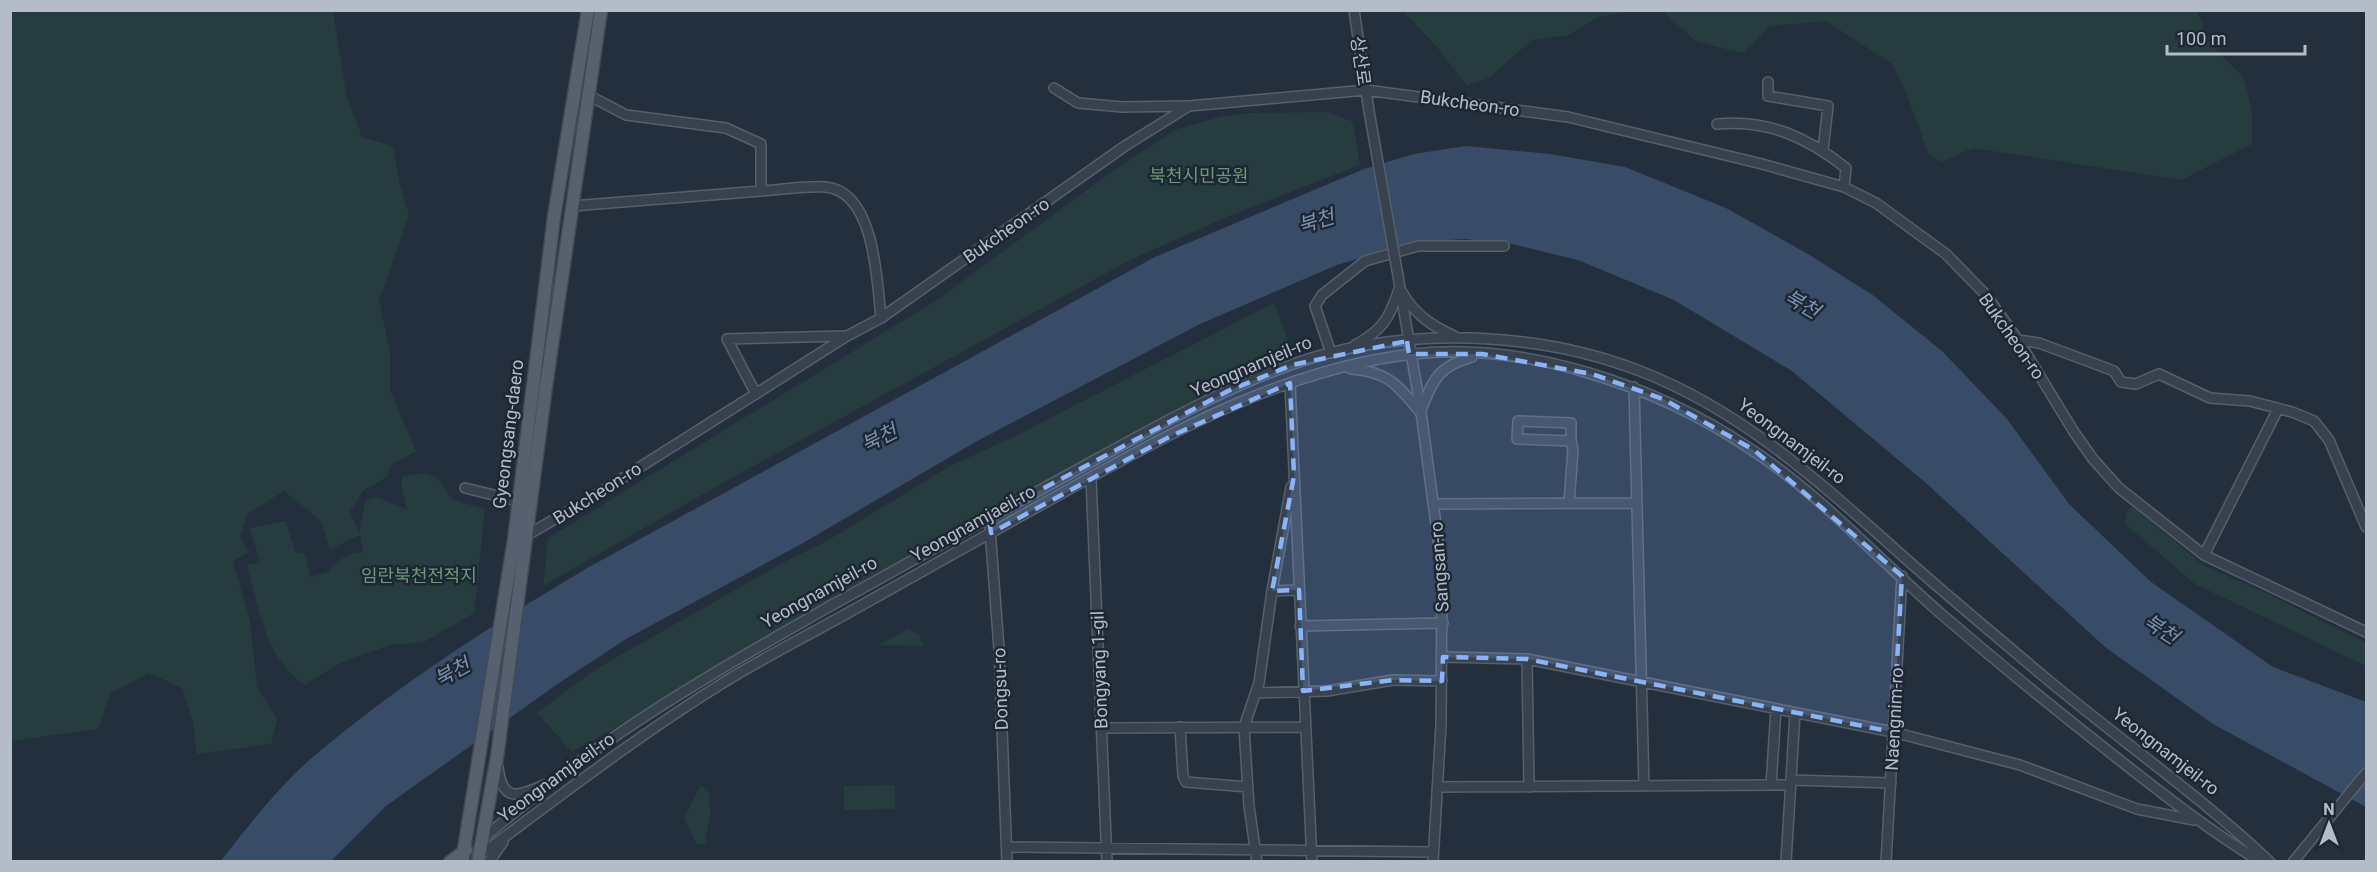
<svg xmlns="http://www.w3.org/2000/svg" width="2377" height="872" font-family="Roboto,'Noto Sans KR',sans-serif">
  <rect width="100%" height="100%" fill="#242f3e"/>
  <!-- green -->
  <path fill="#263c3f" d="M 11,10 L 333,11 L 346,93 L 362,137 L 393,146 L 400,185 L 409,215 L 379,301 L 390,351 L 390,390 L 416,451 L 391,465 L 387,477 L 364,490 L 350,511 L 359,533 L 365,503 L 371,498 L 379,498 L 407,510 L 401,485 L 402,477 C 434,468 437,476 453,500 L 485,509 L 474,613 L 424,642 L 391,645 L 364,654 L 336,665 L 305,685 C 264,657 260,611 247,565 L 260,562 L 250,528 L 286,521 L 295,552 L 305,554 L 310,577 L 328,572 C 335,561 350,553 363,552 L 360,535 L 330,549 L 321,521 L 284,491 L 247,514 L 240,538 L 249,552 L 233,561 L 250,621 L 257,686 L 277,719 L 271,744 L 197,754 L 193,722 L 182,688 L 149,673 L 110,694 L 98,729 L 11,741 Z
    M 1403,11 L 1629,11 L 1599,17 L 1568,35 L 1532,40 L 1489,78 L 1467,86 L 1436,46 Z
    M 1662,11 L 2197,11 L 2210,44 L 2243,77 L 2252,110 L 2252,144 L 2181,180 L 1973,148 L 1941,162 L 1928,153 L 1904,87 L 1892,64 L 1826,21 L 1770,26 L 1742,53 L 1697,42 Z
    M 1328,112 L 1353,122 L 1360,165 L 1229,216 L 1130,260 L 719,485 L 543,586 L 548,538 L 937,300 L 1114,170 L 1177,129 L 1223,116 L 1250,113 Z
    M 1274,303 L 1290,345 L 572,752 L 537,713 L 596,669 L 784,562 L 827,541 L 948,467 L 1013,437 Z
    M 2132,506 L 2203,565 L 2268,594 L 2366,643 L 2366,666 L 2195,584 L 2124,523 L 2127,512 Z
    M 908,629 L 920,635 L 923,646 L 879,645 Z
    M 701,785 L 709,792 L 709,806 L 711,808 L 705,844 L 697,845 L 684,818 Z
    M 895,785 L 895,809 L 844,810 L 844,786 Z"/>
  <!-- water -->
  <path fill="#394c67" d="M 1466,146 L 1550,154 L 1625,167 L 1726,208 L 1808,254 L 1874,296 L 1943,352 L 2007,419 L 2069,504 L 2151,582 L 2273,667 L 2366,702 L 2366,807 L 2213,724 L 2105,647 L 1926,483 L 1792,371 L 1674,300 L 1578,260 L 1508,243 L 1464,239 L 1413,242 L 1337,265 L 1200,324 L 977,441 L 803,543 L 626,639 L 556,685 L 386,806 L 331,861 L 220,862 C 249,825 279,786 314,756 C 399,684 493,624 589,567 L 1155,257 L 1364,169 L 1414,154 Z"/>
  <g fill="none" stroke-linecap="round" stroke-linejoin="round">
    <!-- minor casing -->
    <g stroke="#565f6c" stroke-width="12">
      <path id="minor" d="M 1354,10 L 1369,111
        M 1768,82 L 1768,96 L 1828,106 L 1823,150
        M 1054,88 L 1078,103 L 1123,107 L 1187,106
        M 588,95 L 626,115 L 726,128 L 761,144 L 761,191 C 782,190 806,185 826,187 C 875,192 877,281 881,318
        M 1717,124 C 1767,119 1807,137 1846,168 L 1844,187
        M 572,206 L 761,191
        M 1398,276 L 1421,412 L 1442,570 L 1441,725 L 1433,862
        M 1402,292 C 1414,314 1432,326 1454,336
        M 2018,340 L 2039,343 L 2114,371 L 2121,382 L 2136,384 L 2159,374 L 2210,398 L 2250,401 L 2292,412 L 2314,421 L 2329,440 L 2366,527
        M 1354,346 C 1382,330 1389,320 1399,289
        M 1331,353 L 1315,306 L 1322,295 L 1365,261 L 1418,246 L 1504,246
        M 1351,369 C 1387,371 1398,385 1420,412
        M 1290,383 L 1312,862
        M 1634,387 L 1644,786
        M 756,394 L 727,339 L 845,336
        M 1421,410 C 1433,379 1439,366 1472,357
        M 1091,478 L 1107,862
        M 465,488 L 518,501
        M 1569,503 L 1573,450 L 1571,441 L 1517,439 L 1518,421 L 1571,423 L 1571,441
        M 1434,504 L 1637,503
        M 990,529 L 999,649 L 1007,862
        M 522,538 L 588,500 L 847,336 L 881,318 L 1125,146 L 1189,106 L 1366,90 L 1568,117 L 1762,164 L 1844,187 L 1876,203 L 1946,254 L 1986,295 L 2018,340 L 2074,432 L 2093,459 L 2119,488 L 2204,555 L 2366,632
        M 2204,555 L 2278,409
        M 1272,591 L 1291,487
        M 1300,626 L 1443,623
        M 1443,657 L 1527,659 L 1893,732 L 2020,765 L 2137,809 L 2194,820
        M 1527,659 L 1529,787
        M 1256,693 L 1327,691 L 1393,680 L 1442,681
        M 1180,727 L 1183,776 L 1186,782 L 1248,787
        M 1101,728 L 1305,727
        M 498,767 C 502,802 517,797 544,785
        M 1791,780 L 1891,783
        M 1771,785 L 1776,709
        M 1438,787 L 1791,785
        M 482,839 C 520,808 558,776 598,748 C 673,695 753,650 832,605 C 903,566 973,526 1044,488 C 1131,441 1234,378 1329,353 C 1430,328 1544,334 1640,371 C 1744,411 1824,486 1905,558 C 1950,598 1996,636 2042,675 C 2117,738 2198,794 2270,862
        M 1007,847 L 1433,852
        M 479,856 C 557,798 635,738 718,686 C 759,660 803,638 846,614 C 904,582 961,549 1019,517 C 1143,449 1270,370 1413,354 C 1525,341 1657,386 1749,448 C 1820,494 1876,557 1939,612 C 1997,662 2057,711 2117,758 C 2164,795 2210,831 2261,862
        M 489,862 L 503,842
        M 1257,862 L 1249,806 L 1244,727 L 1259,683 L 1272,591 L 1299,590
        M 1786,862 L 1795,713
        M 1886,862 L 1902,576
        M 2293,862 L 2366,773"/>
    </g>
    <!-- major casing -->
    <g stroke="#414a57" stroke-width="15">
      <path id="major" d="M 450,862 L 466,850
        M 462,862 L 514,540 L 554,217 L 588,10
        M 478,862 L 497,757 L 546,386 L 601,10"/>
    </g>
    <!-- minor -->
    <use href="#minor" stroke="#38414e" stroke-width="9"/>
    <!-- major -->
    <use href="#major" stroke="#56606e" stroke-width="12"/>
    <!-- minor-bridge casing -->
    <g stroke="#565f6c" stroke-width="12" stroke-linecap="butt">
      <path id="minor-bridge" d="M 1369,111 L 1398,276"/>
    </g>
    <!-- minor-bridge -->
    <use href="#minor-bridge" stroke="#38414e" stroke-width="9"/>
  </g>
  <!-- marked area -->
  <path fill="#8ab4f8" fill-opacity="0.2" stroke="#8ab4f8" stroke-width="4.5" stroke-dasharray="12 8" stroke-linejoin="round" d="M 1407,341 L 1409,354 L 1482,354 L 1592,374 L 1663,399 L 1754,450 L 1902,576 L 1893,732 L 1527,659 L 1443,657 L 1442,681 L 1393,680 L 1303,691 L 1299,590 L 1272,591 L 1294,476 L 1290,383 L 1171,436 L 991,533 L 989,517 L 1228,391 L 1292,365 Z"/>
  <g text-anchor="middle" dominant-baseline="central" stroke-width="5" stroke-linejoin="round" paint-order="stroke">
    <!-- street labels -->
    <g font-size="18" fill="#b4bcc9" stroke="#1d2633">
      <text transform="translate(1361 61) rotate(82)">상산로</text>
      <text transform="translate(1470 103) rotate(8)">Bukcheon-ro</text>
      <text transform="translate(1006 230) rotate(-35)">Bukcheon-ro</text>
      <text transform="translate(2012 336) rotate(55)">Bukcheon-ro</text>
      <text transform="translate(1251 366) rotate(-23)">Yeongnamjeil-ro</text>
      <text transform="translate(508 434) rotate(-83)">Gyeongsang-daero</text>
      <text transform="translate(1792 441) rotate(37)">Yeongnamjeil-ro</text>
      <text transform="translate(597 493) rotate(-32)">Bukcheon-ro</text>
      <text transform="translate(973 523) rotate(-29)">Yeongnamjaeil-ro</text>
      <text transform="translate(1439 567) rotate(-94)">Sangsan-ro</text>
      <text transform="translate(819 592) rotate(-29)">Yeongnamjeil-ro</text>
      <text transform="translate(1099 670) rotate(-92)">Bongyang 1-gil</text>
      <text transform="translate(1000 689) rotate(-92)">Dongsu-ro</text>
      <text transform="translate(1894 719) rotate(-87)">Naengnim-ro</text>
      <text transform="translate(2166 751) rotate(38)">Yeongnamjeil-ro</text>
      <text transform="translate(556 777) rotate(-36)">Yeongnamjaeil-ro</text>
    </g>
    <!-- park labels -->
    <g font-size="18" fill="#6b9a76" stroke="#1d2633">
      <text x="1199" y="175">북천시민공원</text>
      <text x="419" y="575">임란북천전적지</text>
    </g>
    <!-- water labels -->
    <g font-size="20" font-style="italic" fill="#7c92b1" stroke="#1d2633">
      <text transform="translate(1316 221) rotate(-17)">북천</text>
      <text transform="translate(1802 304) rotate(30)">북천</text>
      <text transform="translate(879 438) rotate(-27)">북천</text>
      <text transform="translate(2161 629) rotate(33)">북천</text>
      <text transform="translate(452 672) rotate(-29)">북천</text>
    </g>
  </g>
  <!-- border -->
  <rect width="2377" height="872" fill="none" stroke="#b4bcc9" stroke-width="24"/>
  <!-- north arrow -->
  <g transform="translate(2329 824)" stroke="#1d2633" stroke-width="4.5" paint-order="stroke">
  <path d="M0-4.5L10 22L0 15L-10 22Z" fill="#b4bcc9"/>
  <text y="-9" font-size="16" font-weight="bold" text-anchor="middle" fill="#b4bcc9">N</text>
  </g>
  <!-- scale -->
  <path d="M2167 45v9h138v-9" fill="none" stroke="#b4bcc9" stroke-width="3"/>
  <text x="2176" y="45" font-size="18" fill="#b4bcc9" stroke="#1d2633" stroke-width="4.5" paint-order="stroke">100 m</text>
</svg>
